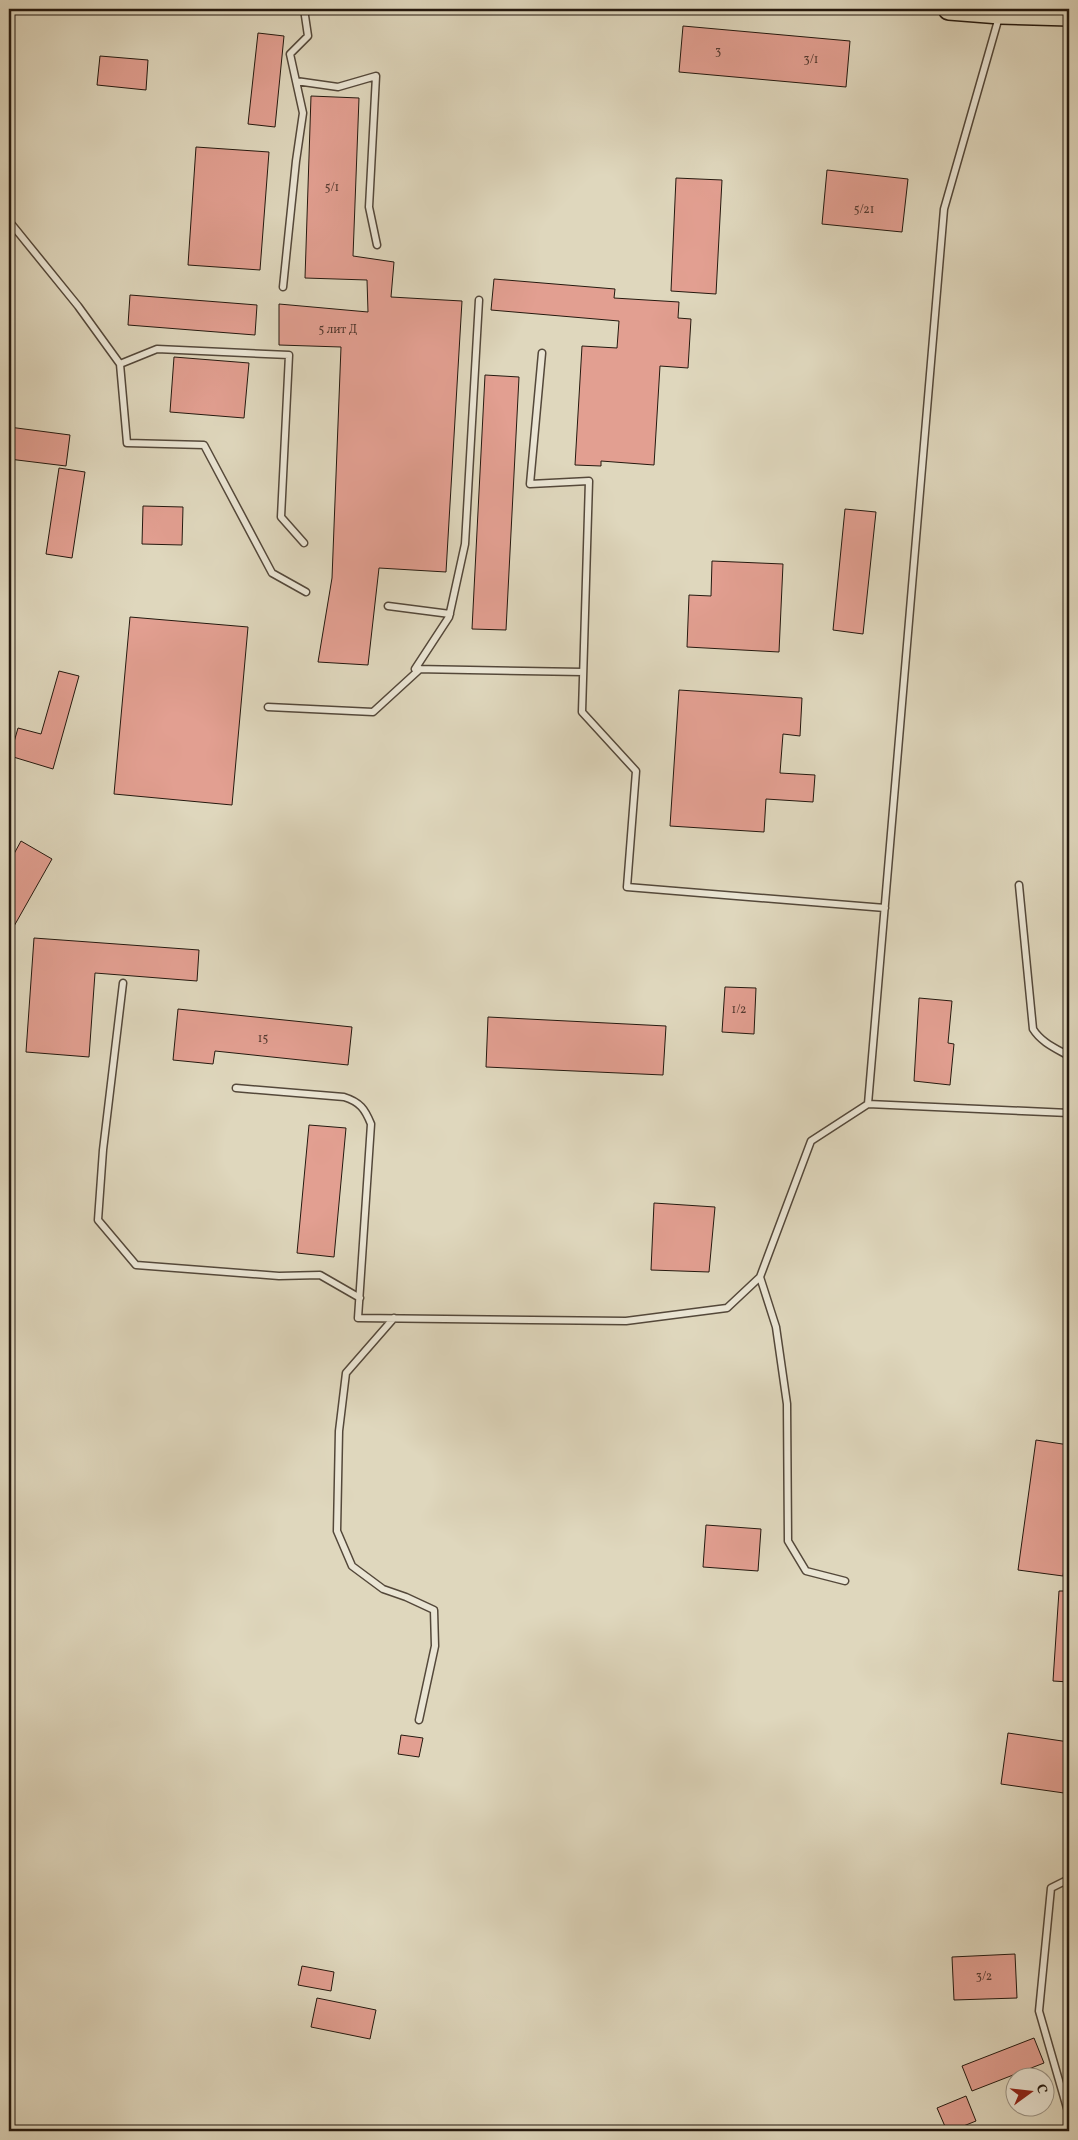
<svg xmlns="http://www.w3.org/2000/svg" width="1078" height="2140" font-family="Vollkorn,serif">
  <rect width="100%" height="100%" fill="#dfd7bd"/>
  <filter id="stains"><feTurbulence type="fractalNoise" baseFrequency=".004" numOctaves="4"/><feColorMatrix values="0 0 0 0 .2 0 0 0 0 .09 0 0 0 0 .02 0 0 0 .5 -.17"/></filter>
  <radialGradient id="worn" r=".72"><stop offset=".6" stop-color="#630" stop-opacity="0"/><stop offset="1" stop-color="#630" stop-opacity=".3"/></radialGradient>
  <!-- building -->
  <path fill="#e29f91" stroke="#25190f" d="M 683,26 L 850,41 L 846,87 L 679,72 Z
    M 258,33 L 284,36 L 275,127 L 248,124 Z
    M 100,56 L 148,60 L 146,90 L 97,85 Z
    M 311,96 L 359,98 L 353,256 L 394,262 L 391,297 L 462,301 L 446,572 L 379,568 L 368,665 L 318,662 L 332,578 L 341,347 L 279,345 L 279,304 L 368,312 L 367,280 L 305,278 Z
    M 196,147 L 269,152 L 260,270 L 188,265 Z
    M 827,170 L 908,179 L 902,232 L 822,224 Z
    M 676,178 L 722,180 L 716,294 L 671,291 Z
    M 494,279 L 615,289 L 614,298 L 679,302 L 678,318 L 691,319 L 688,368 L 660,366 L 654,465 L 601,461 L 601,466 L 575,465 L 582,346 L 617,348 L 619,321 L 491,310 Z
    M 130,295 L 257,305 L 255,335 L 128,325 Z
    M 174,357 L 249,363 L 244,418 L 170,412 Z
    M 485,375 L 519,377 L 506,630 L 472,629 Z
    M 9,427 L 70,435 L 66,466 L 9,459 Z
    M 59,468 L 85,472 L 72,558 L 46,554 Z
    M 143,506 L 183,507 L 182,545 L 142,544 Z
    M 845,509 L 876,512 L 863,634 L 833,630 Z
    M 712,561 L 783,564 L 779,652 L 687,647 L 689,595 L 711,596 Z
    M 130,617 L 248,627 L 232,805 L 114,794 Z
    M 59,671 L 79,676 L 53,769 L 10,756 L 18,728 L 41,734 Z
    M 679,690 L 802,698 L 800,736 L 783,734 L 780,773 L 815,775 L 813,802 L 766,799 L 764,832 L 670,826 Z
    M 21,841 L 52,859 L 9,935 L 9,863 Z
    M 34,938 L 199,950 L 197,981 L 95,973 L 89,1057 L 26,1052 Z
    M 725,987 L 756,988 L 754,1034 L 722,1032 Z
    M 919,998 L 952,1001 L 948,1043 L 954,1044 L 950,1085 L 914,1081 Z
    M 178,1009 L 352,1027 L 348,1065 L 215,1051 L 213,1064 L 173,1060 Z
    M 488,1017 L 666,1026 L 663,1075 L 486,1067 Z
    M 309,1125 L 346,1128 L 334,1257 L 297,1253 Z
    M 654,1203 L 715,1207 L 709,1272 L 651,1270 Z
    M 1036,1440 L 1069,1445 L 1069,1530 L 1063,1576 L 1018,1570 Z
    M 706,1525 L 761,1529 L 758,1571 L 703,1567 Z
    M 1059,1591 L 1069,1591 L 1069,1682 L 1053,1681 Z
    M 1008,1733 L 1069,1742 L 1064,1793 L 1001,1784 Z
    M 401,1735 L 423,1738 L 419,1757 L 398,1754 Z
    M 1015,1954 L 1017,1998 L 954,2000 L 952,1957 Z
    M 302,1966 L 334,1972 L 331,1991 L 298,1985 Z
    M 317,1998 L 376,2010 L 370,2039 L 311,2027 Z
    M 1034,2038 L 1044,2063 L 972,2091 L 962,2066 Z
    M 966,2096 L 976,2121 L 951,2131 L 947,2131 L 937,2108 Z"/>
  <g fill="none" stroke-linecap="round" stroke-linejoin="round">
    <!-- lane casing -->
    <g stroke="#54483a" stroke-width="9">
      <path id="lane" d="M 296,81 L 338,87 L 376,76 L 369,207 L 377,245
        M 9,221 L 78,306 L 120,364 L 127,443 L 204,445 L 272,573 L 306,592
        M 283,287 L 296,161 L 303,113 L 290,54 L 308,36 L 304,9
        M 479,300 L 465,544 L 449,617 L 415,669 L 583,672
        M 542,353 L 530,484 L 589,481 L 582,712 L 636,771 L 627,887 L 885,908
        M 120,364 L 157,349 L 289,355 L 281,517 L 304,543
        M 388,606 L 450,614
        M 268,707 L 373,712 L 420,669
        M 1019,885 L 1033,1029 C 1041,1042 1055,1048 1069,1056
        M 123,983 L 103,1150 L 98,1220 L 136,1265 L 279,1276 L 320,1275 L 360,1298
        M 236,1088 L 344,1097 C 360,1102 365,1109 371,1124 L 358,1318 L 626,1321 L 727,1308 L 760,1277 L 811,1141 L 868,1104 L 1069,1113
        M 868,1104 L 944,209 L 999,17
        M 760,1277 L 776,1327 L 787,1404 L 788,1541 L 806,1571 L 845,1581
        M 394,1318 L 346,1373 L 339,1431 L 337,1531 L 352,1566 L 383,1589 L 406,1597 L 434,1610 L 435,1646 L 419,1720
        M 1069,1879 L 1051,1888 L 1039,2011 L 1069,2115"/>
    </g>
    <!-- primary casing -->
    <g stroke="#25190f" stroke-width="24">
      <path id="primary" d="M 949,9 L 1000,13 L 1069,15"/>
    </g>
    <!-- lane -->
    <use href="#lane" stroke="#eae5d4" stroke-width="6"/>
    <!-- primary -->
    <use href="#primary" stroke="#dfd7bd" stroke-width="21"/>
  </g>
  <g text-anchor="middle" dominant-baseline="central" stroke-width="4" stroke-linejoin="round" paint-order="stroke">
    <!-- number labels -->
    <g font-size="12" fill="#543a30">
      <text x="718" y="52">3</text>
      <text x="811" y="60">3/1</text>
      <text x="332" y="188">5/1</text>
      <text x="864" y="210">5/21</text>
      <text x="338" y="330">5 лит Д</text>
      <text x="739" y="1010">1/2</text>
      <text x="263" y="1039">15</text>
      <text x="984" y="1977">3/2</text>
    </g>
  </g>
  <!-- margin -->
  <rect width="1078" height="2140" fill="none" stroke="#dfd7bd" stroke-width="30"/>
  <rect x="10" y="10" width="1058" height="2120" fill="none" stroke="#25190f" stroke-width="2.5"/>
  <rect x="15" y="15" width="1048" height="2110" fill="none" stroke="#25190f"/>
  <!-- north arrow -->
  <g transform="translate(1030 2092) rotate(75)"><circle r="24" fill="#eae5d4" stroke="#9b9385"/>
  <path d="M0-4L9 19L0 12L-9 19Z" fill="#8f2418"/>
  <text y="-8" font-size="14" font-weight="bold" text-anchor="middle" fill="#25190f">С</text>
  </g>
  <rect width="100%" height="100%" filter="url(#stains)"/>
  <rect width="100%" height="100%" fill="url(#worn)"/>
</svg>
